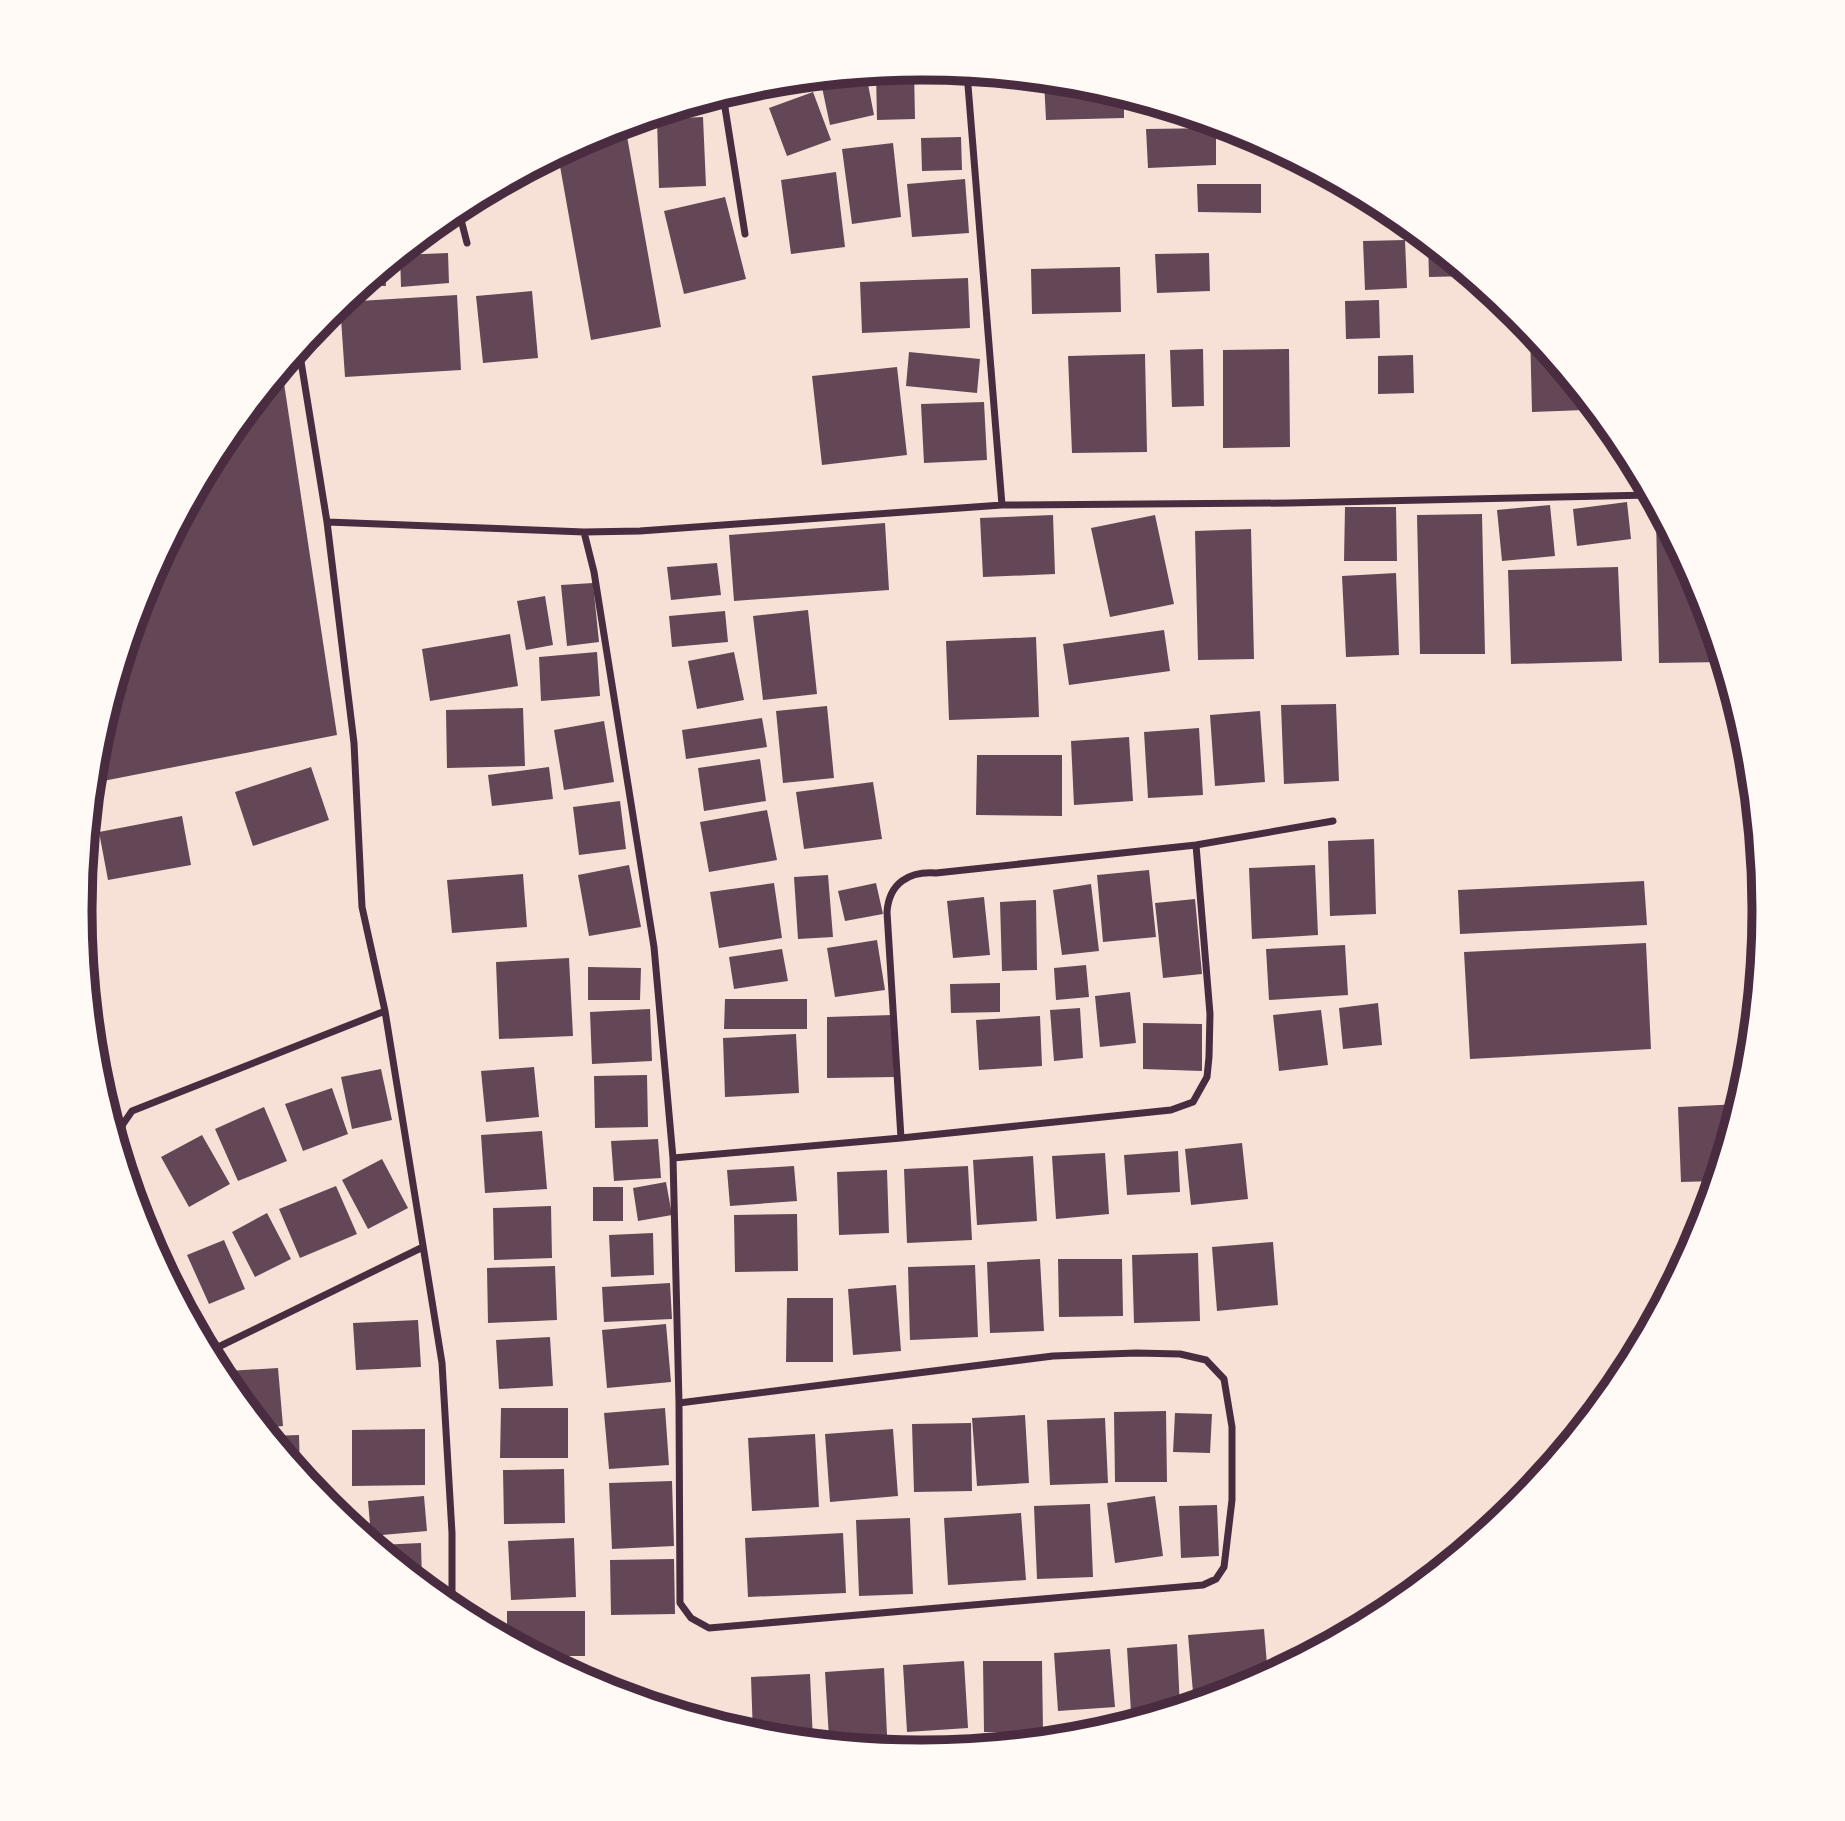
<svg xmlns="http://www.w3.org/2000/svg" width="1845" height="1821" font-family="'Golos Text',sans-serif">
  <rect width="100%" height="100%" fill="#f7e1d7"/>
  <!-- building -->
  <path fill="#644757" d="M 914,69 L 915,119 L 877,120 L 876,73 Z
    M 866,74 L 874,115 L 830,125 L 820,78 Z
    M 1044,80 L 1087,85 L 1124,96 L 1124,118 L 1046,120 Z
    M 813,92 L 831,140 L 787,156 L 769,108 Z
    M 703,117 L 706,186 L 659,188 L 657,119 Z
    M 625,125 L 661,327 L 591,340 L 558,155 L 601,132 Z
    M 1216,128 L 1216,165 L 1148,168 L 1146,129 Z
    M 961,137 L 962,170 L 922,171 L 921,138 Z
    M 893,143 L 901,217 L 852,224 L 842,149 Z
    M 836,172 L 845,247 L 791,254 L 781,180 Z
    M 965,179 L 969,233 L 912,237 L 907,184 Z
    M 1197,184 L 1261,184 L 1261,213 L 1198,212 Z
    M 725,197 L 746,279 L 684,294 L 664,211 Z
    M 1405,240 L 1407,288 L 1365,290 L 1363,241 Z
    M 1428,241 L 1470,276 L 1429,277 Z
    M 448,253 L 449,283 L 401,287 L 400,255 Z
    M 1209,253 L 1210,291 L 1157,293 L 1155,254 Z
    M 385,267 L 386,286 L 362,286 L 379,273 Z
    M 1120,267 L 1121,312 L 1032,314 L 1031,269 Z
    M 968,278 L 970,328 L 862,333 L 860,282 Z
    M 532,291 L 538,358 L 483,363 L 476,296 Z
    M 457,295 L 461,370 L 345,377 L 340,304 L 343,302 Z
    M 1379,300 L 1380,338 L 1346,339 L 1345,301 Z
    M 1530,330 L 1584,395 L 1584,410 L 1532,412 Z
    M 1203,349 L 1204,406 L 1172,407 L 1170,350 Z
    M 1289,349 L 1290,447 L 1223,448 L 1223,350 Z
    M 909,352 L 980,359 L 977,393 L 906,386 Z
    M 1145,354 L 1147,452 L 1072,453 L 1068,356 Z
    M 1413,355 L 1414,393 L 1378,394 L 1378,356 Z
    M 897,367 L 907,455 L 822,465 L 812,376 Z
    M 282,370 L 337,735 L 93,783 L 97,746 L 145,588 L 222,442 Z
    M 984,402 L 987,460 L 924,463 L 921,404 Z
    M 1627,502 L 1631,539 L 1577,546 L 1573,509 Z
    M 1550,505 L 1555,556 L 1502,561 L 1497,510 Z
    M 1345,507 L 1396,507 L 1397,561 L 1344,561 Z
    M 1482,514 L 1485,654 L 1420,654 L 1417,515 Z
    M 1053,515 L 1055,574 L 983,577 L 980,518 Z
    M 1155,515 L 1174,604 L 1110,617 L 1091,528 Z
    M 1656,516 L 1662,516 L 1701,589 L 1723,662 L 1659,663 Z
    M 885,523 L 889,590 L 734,601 L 729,535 Z
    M 1251,529 L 1254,659 L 1198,660 L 1195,531 Z
    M 717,563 L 721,595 L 671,600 L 667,567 Z
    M 1618,567 L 1622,661 L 1511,664 L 1508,570 Z
    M 1396,573 L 1399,655 L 1346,657 L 1342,576 Z
    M 593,583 L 599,642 L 567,646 L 561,585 Z
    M 545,596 L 553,645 L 526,650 L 517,601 Z
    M 808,610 L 817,694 L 763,700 L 753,616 Z
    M 725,611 L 728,642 L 672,647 L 669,616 Z
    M 1164,630 L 1170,671 L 1069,685 L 1063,644 Z
    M 510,634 L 518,686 L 430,701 L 422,649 Z
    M 1036,637 L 1039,717 L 949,720 L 946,641 Z
    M 597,652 L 600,696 L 541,701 L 539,657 Z
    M 734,652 L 744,700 L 697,709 L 688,661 Z
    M 1336,704 L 1339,781 L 1284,784 L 1281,705 Z
    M 827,706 L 834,778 L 783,783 L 776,711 Z
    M 523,708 L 525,766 L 447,768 L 446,710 Z
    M 1260,711 L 1265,782 L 1215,786 L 1210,715 Z
    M 762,718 L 767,747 L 686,759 L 682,730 Z
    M 604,721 L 614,782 L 564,790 L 554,730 Z
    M 1199,728 L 1203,795 L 1148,798 L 1144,732 Z
    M 1129,737 L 1133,801 L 1074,805 L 1071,741 Z
    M 977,755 L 1062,755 L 1062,816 L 976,815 Z
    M 760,759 L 766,801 L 704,811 L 698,768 Z
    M 311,767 L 329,820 L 253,846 L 235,792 Z
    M 549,767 L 553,799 L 492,806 L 488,775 Z
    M 873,782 L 882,839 L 804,849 L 796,792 Z
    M 620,801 L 626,849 L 579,855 L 573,807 Z
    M 767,810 L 777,860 L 709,872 L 700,822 Z
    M 182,816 L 191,865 L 108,880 L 99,832 Z
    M 1374,839 L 1376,914 L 1330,916 L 1328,841 Z
    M 629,865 L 641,927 L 589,936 L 578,875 Z
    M 1315,865 L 1318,935 L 1252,939 L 1249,868 Z
    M 1149,870 L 1156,937 L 1103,942 L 1097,875 Z
    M 523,874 L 527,927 L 452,933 L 447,880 Z
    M 828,875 L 833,937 L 798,939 L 794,877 Z
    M 1644,881 L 1647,925 L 1460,934 L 1458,890 Z
    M 774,883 L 782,938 L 719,948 L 710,892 Z
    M 876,883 L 883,914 L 845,921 L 838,891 Z
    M 1091,884 L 1099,951 L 1062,955 L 1053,890 Z
    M 984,897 L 990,955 L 953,958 L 947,901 Z
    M 1195,899 L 1202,974 L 1163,978 L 1155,903 Z
    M 1036,900 L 1037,970 L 1002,971 L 1000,902 Z
    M 877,940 L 885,990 L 835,997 L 827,948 Z
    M 1646,943 L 1651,1049 L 1470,1059 L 1464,952 Z
    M 1345,945 L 1348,995 L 1269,1000 L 1266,949 Z
    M 782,949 L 788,981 L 734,989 L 729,957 Z
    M 569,958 L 573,1036 L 499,1039 L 496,962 Z
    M 1086,965 L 1089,997 L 1056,1000 L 1054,968 Z
    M 588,967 L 641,968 L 640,1000 L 588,1000 Z
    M 1000,983 L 1000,1012 L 951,1013 L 950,984 Z
    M 1130,992 L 1136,1043 L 1100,1047 L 1095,996 Z
    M 725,999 L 807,999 L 807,1029 L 724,1029 Z
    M 1378,1003 L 1382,1045 L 1343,1049 L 1339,1008 Z
    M 1080,1008 L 1083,1058 L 1054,1061 L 1050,1010 Z
    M 650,1009 L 652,1061 L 592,1064 L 590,1012 Z
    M 1321,1010 L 1328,1065 L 1279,1071 L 1273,1015 Z
    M 892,1015 L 894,1077 L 827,1078 L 827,1017 Z
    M 1040,1016 L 1042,1066 L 979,1070 L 976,1020 Z
    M 1143,1023 L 1202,1024 L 1202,1071 L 1143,1069 Z
    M 796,1034 L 799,1093 L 725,1097 L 723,1038 Z
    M 534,1067 L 539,1117 L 486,1122 L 481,1071 Z
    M 381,1069 L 392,1120 L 352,1129 L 341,1077 Z
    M 647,1075 L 648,1127 L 595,1128 L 594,1076 Z
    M 332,1088 L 348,1134 L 303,1151 L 285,1104 Z
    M 1740,1104 L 1716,1181 L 1681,1182 L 1678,1107 Z
    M 264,1107 L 287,1161 L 238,1181 L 215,1129 Z
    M 542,1131 L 547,1189 L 485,1193 L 481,1135 Z
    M 202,1135 L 230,1184 L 189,1207 L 161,1157 Z
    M 658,1139 L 661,1178 L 614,1181 L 611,1141 Z
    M 1242,1143 L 1248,1199 L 1191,1205 L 1185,1149 Z
    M 1178,1151 L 1180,1192 L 1127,1195 L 1124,1155 Z
    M 1105,1153 L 1109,1214 L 1056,1219 L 1052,1156 Z
    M 1033,1156 L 1037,1221 L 977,1225 L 973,1160 Z
    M 382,1159 L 408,1208 L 368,1229 L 342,1180 Z
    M 794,1166 L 797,1201 L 730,1206 L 727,1170 Z
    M 968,1166 L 972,1240 L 907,1243 L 904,1169 Z
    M 887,1170 L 889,1233 L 839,1235 L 837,1172 Z
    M 666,1182 L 672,1215 L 638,1221 L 633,1188 Z
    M 336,1186 L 357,1234 L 300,1258 L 279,1209 Z
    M 593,1187 L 623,1187 L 623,1221 L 593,1221 Z
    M 551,1206 L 552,1258 L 494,1260 L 493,1208 Z
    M 267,1213 L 291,1259 L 255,1277 L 232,1232 Z
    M 797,1214 L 798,1271 L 735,1272 L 734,1215 Z
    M 653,1233 L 654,1275 L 611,1277 L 609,1235 Z
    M 224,1240 L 245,1289 L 209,1304 L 187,1255 Z
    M 1273,1242 L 1278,1305 L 1217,1311 L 1212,1247 Z
    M 1198,1253 L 1200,1321 L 1134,1323 L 1132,1255 Z
    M 1040,1259 L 1044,1331 L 990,1333 L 987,1262 Z
    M 1058,1259 L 1122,1259 L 1123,1316 L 1059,1317 Z
    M 975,1265 L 978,1337 L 910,1340 L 908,1267 Z
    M 555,1266 L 557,1320 L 488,1323 L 487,1268 Z
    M 670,1283 L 672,1319 L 604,1322 L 602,1287 Z
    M 896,1285 L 901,1351 L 853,1355 L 848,1289 Z
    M 787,1298 L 833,1298 L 833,1362 L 786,1362 Z
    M 418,1320 L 421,1367 L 356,1370 L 353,1323 Z
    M 666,1324 L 671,1382 L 607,1388 L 602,1330 Z
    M 550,1337 L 553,1386 L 499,1389 L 496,1340 Z
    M 278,1368 L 283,1426 L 263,1428 L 228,1386 L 228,1371 Z
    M 501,1408 L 568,1408 L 568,1458 L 500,1458 Z
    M 665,1408 L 669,1465 L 609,1469 L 604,1413 Z
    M 1166,1411 L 1167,1482 L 1115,1482 L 1114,1412 Z
    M 1175,1413 L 1212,1414 L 1210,1453 L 1173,1452 Z
    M 1025,1415 L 1029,1483 L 977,1486 L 972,1418 Z
    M 1105,1418 L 1108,1483 L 1050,1485 L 1047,1420 Z
    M 971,1423 L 972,1491 L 914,1492 L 912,1424 Z
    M 425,1429 L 425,1485 L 352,1486 L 352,1430 Z
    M 893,1429 L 898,1496 L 830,1502 L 825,1434 Z
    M 815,1434 L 819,1507 L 752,1511 L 748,1438 Z
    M 299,1435 L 300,1473 L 269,1436 Z
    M 564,1469 L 565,1523 L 504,1524 L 503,1470 Z
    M 672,1481 L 674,1546 L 612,1549 L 609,1483 Z
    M 424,1496 L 427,1531 L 371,1536 L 368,1501 Z
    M 1155,1496 L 1163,1556 L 1115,1563 L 1107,1503 Z
    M 1090,1504 L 1093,1577 L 1037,1579 L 1034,1506 Z
    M 1217,1505 L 1219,1556 L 1181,1558 L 1179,1506 Z
    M 1021,1513 L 1026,1580 L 948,1585 L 944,1518 Z
    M 910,1518 L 913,1594 L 859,1596 L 856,1520 Z
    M 843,1533 L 846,1593 L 748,1597 L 745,1538 Z
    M 574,1538 L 576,1597 L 511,1600 L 508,1541 Z
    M 421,1543 L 422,1584 L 379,1549 L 379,1545 Z
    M 674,1559 L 675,1614 L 611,1615 L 610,1560 Z
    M 507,1611 L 585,1611 L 585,1656 L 540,1656 L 507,1639 Z
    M 1264,1629 L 1268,1676 L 1244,1689 L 1194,1704 L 1188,1635 Z
    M 1177,1644 L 1180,1708 L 1131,1712 L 1127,1648 Z
    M 1110,1649 L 1115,1707 L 1058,1711 L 1054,1653 Z
    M 964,1661 L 968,1728 L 907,1732 L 903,1665 Z
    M 983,1661 L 1042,1661 L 1043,1732 L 984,1732 Z
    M 884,1668 L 887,1735 L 829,1738 L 825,1672 Z
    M 810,1674 L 813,1741 L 753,1735 L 751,1677 Z"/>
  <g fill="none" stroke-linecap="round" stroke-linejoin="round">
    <!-- minor -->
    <path stroke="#4a2c40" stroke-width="7" d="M 967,73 L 1002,505
      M 723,95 L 745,234
      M 458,208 L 467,243
      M 299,349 L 327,522 L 354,743 L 362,907 L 385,1011 L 442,1363 L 452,1533 L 452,1608
      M 327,522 L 584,532 L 640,531 L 1002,505 L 1289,503 L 1651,495
      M 584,532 L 594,572 L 654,947 L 673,1158 L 679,1403 L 680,1603 L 691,1618 L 709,1628 L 1203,1585 L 1216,1579 L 1224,1567 L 1232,1500 L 1232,1427 L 1224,1379 L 1206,1360 L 1180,1354 L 1136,1353 L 1053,1356 L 679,1403
      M 901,1138 L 887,912 C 889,883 909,871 936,873 L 1196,845 L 1333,821
      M 117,1143 L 123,1124 L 132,1111 L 385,1011
      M 673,1158 L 901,1138 L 1171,1110 L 1193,1102 L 1207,1077 L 1209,1057 L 1210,1014 L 1196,845
      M 208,1352 L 423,1247"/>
  </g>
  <!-- crop -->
  <path d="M0 0H1845V1821H0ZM92 910a830 830 0 1 1 1660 0a830 830 0 1 1-1660 0Z" fill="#fffaf5" fill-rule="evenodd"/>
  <path fill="none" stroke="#4a2c40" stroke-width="9" d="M92 910a830 830 0 1 1 1660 0a830 830 0 1 1-1660 0Z"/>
</svg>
